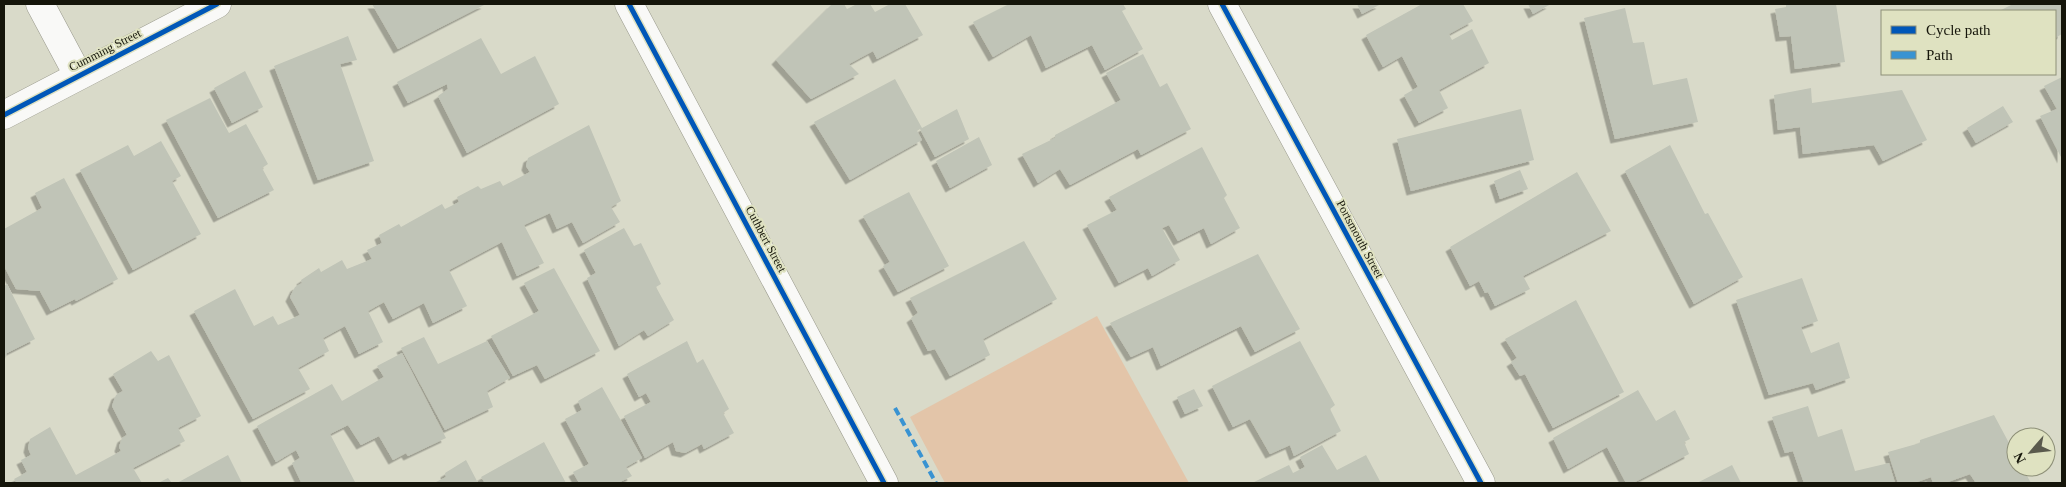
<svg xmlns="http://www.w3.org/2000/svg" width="2066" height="487" font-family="Georgia,serif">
  <defs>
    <filter id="shadow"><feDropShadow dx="-4.5" dy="4.5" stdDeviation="0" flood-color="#0004"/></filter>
  </defs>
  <rect width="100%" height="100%" fill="#d9dac9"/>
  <!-- park -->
  <path fill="#e3c5a9" d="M 1097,316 L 1189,483 L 945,483 L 910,417 Z"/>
  <!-- building -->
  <path fill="#c0c4b7" filter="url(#shadow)" d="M 372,4 L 486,4 L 398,49 Z
    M 832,4 L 844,4 L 847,9 L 857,4 L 870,4 L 875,12 L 890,4 L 905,4 L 923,35 L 877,59 L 873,51 L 849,64 L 859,74 L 811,99 L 776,60 Z
    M 1009,4 L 1123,4 L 1126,9 L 1122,11 L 1143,49 L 1105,70 L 1092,45 L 1046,68 L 1031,35 L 993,57 L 973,22 Z
    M 1357,4 L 1381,4 L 1362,14 Z
    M 1422,4 L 1463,4 L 1473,21 L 1449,34 L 1452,40 L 1472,29 L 1489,63 L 1439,90 L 1448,108 L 1419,123 L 1404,95 L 1418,87 L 1402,56 L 1383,67 L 1366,35 Z
    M 1528,4 L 1551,4 L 1533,14 Z
    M 1786,4 L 1836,4 L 1845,62 L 1795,69 L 1791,36 L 1780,37 L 1775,9 L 1786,7 Z
    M 2013,4 L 2062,4 L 2062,34 L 2055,38 L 2055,11 L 1999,11 Z
    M 1625,8 L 1633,43 L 1644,42 L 1653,85 L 1687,78 L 1698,122 L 1615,139 L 1584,18 Z
    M 348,36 L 357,60 L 340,64 L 374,161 L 318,180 L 274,66 Z
    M 481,38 L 501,74 L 535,56 L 559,104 L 467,153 L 438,96 L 448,89 L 447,84 L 408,103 L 397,82 Z
    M 1143,54 L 1160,87 L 1167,83 L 1191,129 L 1141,155 L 1138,149 L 1070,185 L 1060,169 L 1038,183 L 1022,154 L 1055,138 L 1055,135 L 1121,100 L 1106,73 Z
    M 245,71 L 263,107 L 232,123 L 214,88 Z
    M 2062,77 L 2062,159 L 2040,116 L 2057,109 L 2044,86 Z
    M 895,79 L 922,128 L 957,109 L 969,139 L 935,157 L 920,129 L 917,131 L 922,140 L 850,180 L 814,122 Z
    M 1811,88 L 1812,103 L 1902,90 L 1927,140 L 1883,161 L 1874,145 L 1803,154 L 1800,127 L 1778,130 L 1774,95 Z
    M 210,98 L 229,133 L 246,124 L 268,164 L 262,168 L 274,190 L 218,218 L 166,120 Z
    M 2003,106 L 2013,122 L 1976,143 L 1967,128 Z
    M 1521,109 L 1534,160 L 1411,191 L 1397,139 Z
    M 589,125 L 621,201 L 611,207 L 620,222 L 583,243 L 572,222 L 557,229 L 550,213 L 524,225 L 544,263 L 517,276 L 502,242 L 449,270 L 467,306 L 433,323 L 424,303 L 393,319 L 384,302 L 368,311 L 383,342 L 359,354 L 345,326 L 323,338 L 329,351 L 298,368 L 310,389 L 253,419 L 194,311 L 235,289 L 254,326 L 273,316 L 278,325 L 300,315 L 290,297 L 295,287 L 302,283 L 301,280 L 319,268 L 321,272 L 342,260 L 347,269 L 372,259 L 367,250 L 382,243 L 379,235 L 399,224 L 401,227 L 442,204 L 445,209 L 459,202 L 457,197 L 478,186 L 481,189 L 500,181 L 503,186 L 530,172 L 526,166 L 528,158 Z
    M 979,137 L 992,165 L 950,188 L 936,161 Z
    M 161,141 L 181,176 L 172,181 L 201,234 L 133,270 L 80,170 L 128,145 L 134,156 Z
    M 1670,145 L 1705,214 L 1708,213 L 1743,277 L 1694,304 L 1625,171 Z
    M 1202,147 L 1227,195 L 1224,198 L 1240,228 L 1211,244 L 1204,228 L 1178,241 L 1169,225 L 1162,228 L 1180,260 L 1152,276 L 1148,268 L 1119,283 L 1087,225 L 1117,210 L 1109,197 Z
    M 1520,170 L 1528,189 L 1500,199 L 1494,181 Z
    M 1577,172 L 1611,231 L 1523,276 L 1530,289 L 1495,306 L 1488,292 L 1485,293 L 1479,281 L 1470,286 L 1450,247 Z
    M 64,178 L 118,279 L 76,301 L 75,299 L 51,311 L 40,291 L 16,289 L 4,266 L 4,229 L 42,208 L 35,193 Z
    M 909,192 L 949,266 L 898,292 L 883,266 L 890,262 L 863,216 Z
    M 624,228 L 634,246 L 641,243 L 661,284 L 656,287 L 674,320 L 648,336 L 644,330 L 619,346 L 587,278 L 596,273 L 584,250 Z
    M 1024,241 L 1057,299 L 983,339 L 990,355 L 950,376 L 935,349 L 928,351 L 911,318 L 918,313 L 910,298 Z
    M 1258,254 L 1300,329 L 1255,352 L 1241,326 L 1161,366 L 1153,347 L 1131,357 L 1110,323 Z
    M 554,268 L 600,351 L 545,379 L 537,365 L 513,376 L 491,336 L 539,311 L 524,283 Z
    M 1802,278 L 1818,321 L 1801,327 L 1811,353 L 1839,342 L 1850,378 L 1816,390 L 1813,383 L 1769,395 L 1736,300 Z
    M 7,284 L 35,339 L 7,353 L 4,362 L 4,286 Z
    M 1576,300 L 1624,392 L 1553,428 L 1525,374 L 1520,376 L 1511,362 L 1517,358 L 1505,339 Z
    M 424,337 L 438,364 L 487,341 L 510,378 L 487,391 L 493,407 L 445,430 L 401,348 Z
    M 687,341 L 697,363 L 703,359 L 729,409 L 723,413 L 734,433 L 704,449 L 702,444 L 685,453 L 676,451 L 673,442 L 645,458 L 624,416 L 651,402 L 646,393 L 639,397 L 627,374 Z
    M 1300,341 L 1335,405 L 1330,409 L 1341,431 L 1294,456 L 1290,445 L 1270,454 L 1250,419 L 1233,427 L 1212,386 Z
    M 151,351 L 158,361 L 169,355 L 201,416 L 178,428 L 185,441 L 133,468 L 142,483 L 17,483 L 14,479 L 27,472 L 21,460 L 31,455 L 28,448 L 30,439 L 50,427 L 76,475 L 121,451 L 119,447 L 122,438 L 127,435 L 112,406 L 116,395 L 123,391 L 113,374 Z
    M 402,353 L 446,438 L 408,456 L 406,453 L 393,460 L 379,436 L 361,445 L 348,425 L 330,434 L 355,482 L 298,483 L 301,482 L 292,463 L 300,458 L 296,450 L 276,462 L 257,426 L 332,384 L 342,401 L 384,377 L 377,366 Z
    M 602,387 L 642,458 L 626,467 L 632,476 L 618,483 L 579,483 L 573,472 L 589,464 L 565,419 L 582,410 L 578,401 Z
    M 1194,389 L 1203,406 L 1185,414 L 1177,397 Z
    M 1638,390 L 1656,421 L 1675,410 L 1690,439 L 1684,442 L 1689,454 L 1633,483 L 1626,483 L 1607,447 L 1568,469 L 1553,438 Z
    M 1808,406 L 1818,437 L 1842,429 L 1855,471 L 1889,463 L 1895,483 L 1804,483 L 1793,451 L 1785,453 L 1772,417 Z
    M 1994,415 L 2016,456 L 2016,467 L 2022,467 L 2031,483 L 1976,483 L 1970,474 L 1945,483 L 1933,483 L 1931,477 L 1914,483 L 1898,483 L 1888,452 L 1920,443 L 1920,440 Z
    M 544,442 L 566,483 L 485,483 L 481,477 Z
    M 1322,445 L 1337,470 L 1366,455 L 1381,483 L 1252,483 L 1289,465 L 1293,473 L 1305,467 L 1300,457 Z
    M 228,455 L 242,483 L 177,483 Z
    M 466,460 L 478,483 L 434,483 L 446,477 L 445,473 Z
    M 1732,465 L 1741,483 L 1697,483 Z
    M 168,478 L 172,483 L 158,483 Z"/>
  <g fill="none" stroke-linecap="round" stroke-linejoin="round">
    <!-- minor casing -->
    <g stroke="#98988b" stroke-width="29">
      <path id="minor" d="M 40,4 L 78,75
        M 629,4 L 884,483
        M 1222,4 L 1481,483
        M 4,115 L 217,4"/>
    </g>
    <!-- minor -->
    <use href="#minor" stroke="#f9f9f7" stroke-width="28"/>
    <!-- quiet -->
    <path stroke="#3993d2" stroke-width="4" stroke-dasharray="8 4" stroke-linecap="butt" d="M 895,408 L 936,483"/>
    <!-- cycleway casing -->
    <g stroke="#dfe2c1" stroke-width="8">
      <path id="cycleway" d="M 629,4 L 884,483
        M 1222,4 L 1481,483
        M 4,115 L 217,4"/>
    </g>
    <!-- cycleway -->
    <use href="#cycleway" stroke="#0057b8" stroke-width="5"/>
  </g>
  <g text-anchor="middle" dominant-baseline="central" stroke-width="4" stroke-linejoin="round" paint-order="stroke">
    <!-- street labels -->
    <g font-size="12" fill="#15150a" stroke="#dfe2c1">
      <text transform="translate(105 50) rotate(-27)">Cumming Street</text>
      <text transform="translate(766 239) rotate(62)">Cuthbert Street</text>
      <text transform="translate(1360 239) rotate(62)">Portsmouth Street</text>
    </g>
  </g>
  <!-- border -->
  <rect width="2066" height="487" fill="none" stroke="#15150a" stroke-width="10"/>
  <!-- legend -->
  <rect x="1881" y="10" width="175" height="65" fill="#dfe2c1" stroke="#8e9078"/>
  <rect x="1891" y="26" width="25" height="8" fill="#0057b8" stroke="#8e9078"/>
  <text x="1926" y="35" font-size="15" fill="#15150a">Cycle path</text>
  <rect x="1891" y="51" width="25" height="8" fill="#3993d2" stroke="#8e9078"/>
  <text x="1926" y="60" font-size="15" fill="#15150a">Path</text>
  <!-- north arrow -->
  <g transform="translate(2031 452) rotate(242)"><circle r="24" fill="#dfe2c1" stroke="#8e9078"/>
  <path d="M0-4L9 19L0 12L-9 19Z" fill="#5a5a4d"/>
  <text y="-8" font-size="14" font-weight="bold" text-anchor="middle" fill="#15150a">N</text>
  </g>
</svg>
